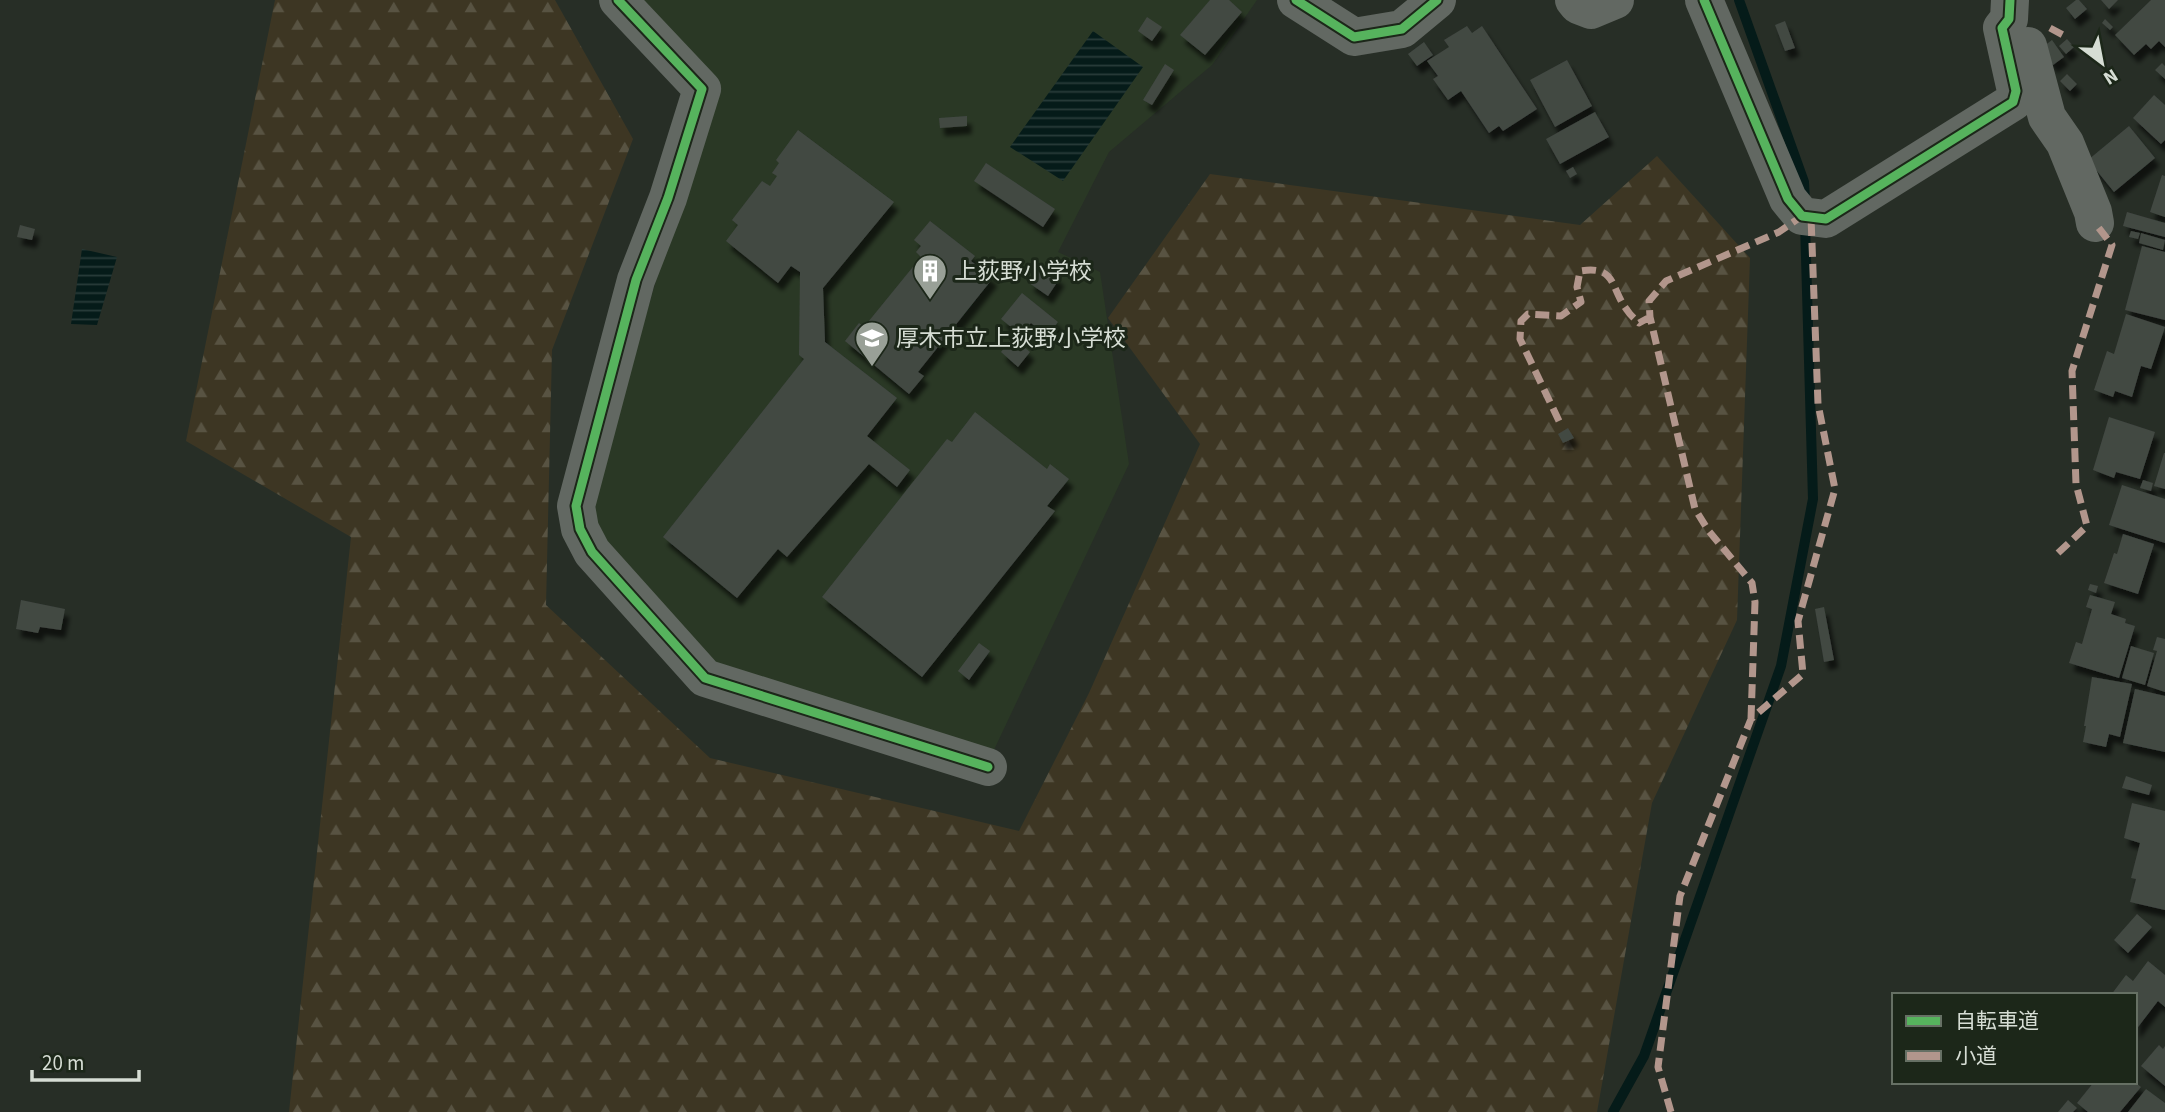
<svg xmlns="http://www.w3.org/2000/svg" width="2165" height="1112" font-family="'Source Sans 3','Noto Sans JP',sans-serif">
  <defs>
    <pattern id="forest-firs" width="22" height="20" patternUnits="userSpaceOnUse" patternTransform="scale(1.75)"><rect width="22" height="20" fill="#3d3623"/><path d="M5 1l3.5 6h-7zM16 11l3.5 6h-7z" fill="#585342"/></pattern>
    <pattern id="water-rules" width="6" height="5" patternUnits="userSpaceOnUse" patternTransform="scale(1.75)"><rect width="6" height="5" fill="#051b19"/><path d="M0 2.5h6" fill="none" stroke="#293c3a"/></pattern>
    <filter id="shadow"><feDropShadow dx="4.5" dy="8" stdDeviation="2" flood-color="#0009"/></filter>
  </defs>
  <rect width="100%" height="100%" fill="#272e26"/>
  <!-- built -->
  <path fill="#2a3825" d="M 639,0 L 1257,0 L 1212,65 L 1109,152 L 1058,252 L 1100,272 L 1129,464 L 993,752 L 710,665 L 602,547 L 589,502 L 717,80 Z"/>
  <!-- forest -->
  <path fill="url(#forest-firs)" d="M 275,0 L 555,0 L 633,139 L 552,350 L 546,605 L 710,758 L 1019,831 L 1089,693 L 1200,444 L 1108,318 L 1210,174 L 1580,225 L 1657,156 L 1750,258 L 1737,620 L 1652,803 L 1597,1112 L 289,1112 L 351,537 L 186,441 Z"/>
  <!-- water -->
  <path fill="url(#water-rules)" d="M 1093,31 L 1143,67 L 1063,181 L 1010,147 Z
    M 82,249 L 117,257 L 97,325 L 71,324 Z"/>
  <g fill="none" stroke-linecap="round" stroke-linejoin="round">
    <!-- stream -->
    <path stroke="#051b19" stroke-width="10" d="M 1739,0 L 1804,182 L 1805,202
      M 1613,1112 L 1644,1056 L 1781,666 L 1813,499 L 1805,222"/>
  </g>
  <!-- building -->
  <path fill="#424843" filter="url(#shadow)" d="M 1210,0 L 1229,0 L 1242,12 L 1205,55 L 1180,35 Z
    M 2076,0 L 2079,0 L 2087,9 L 2075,19 L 2066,8 Z
    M 2101,0 L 2118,0 L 2109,9 Z
    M 2151,0 L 2165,0 L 2165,47 L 2159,41 L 2151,49 L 2146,44 L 2134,55 L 2115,35 Z
    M 1147,17 L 1162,27 L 1152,41 L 1138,31 Z
    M 2105,19 L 2113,27 L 2110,30 L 2102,23 Z
    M 1785,21 L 1795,48 L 1785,51 L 1775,25 Z
    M 1467,26 L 1472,33 L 1482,26 L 1537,109 L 1503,131 L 1499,126 L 1489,133 L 1461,91 L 1448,100 L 1433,79 L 1438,76 L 1427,61 L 1449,47 L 1444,40 Z
    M 2067,39 L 2074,47 L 2066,54 L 2059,46 Z
    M 2052,40 L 2064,57 L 2053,65 L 2040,49 Z
    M 1424,42 L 1433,55 L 1417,66 L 1408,54 Z
    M 1567,60 L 1592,106 L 1555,127 L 1530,80 Z
    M 2162,63 L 2165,66 L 2165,79 L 2155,70 Z
    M 1165,64 L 1174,70 L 1152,105 L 1143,100 Z
    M 2067,74 L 2077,84 L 2070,91 L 2060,81 Z
    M 2154,95 L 2165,105 L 2165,140 L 2161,144 L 2133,118 Z
    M 1595,112 L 1609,137 L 1560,164 L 1546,139 Z
    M 967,116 L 967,126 L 940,128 L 939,118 Z
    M 2129,126 L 2155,158 L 2114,192 L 2088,160 Z
    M 798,130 L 894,202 L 823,288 L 825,342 L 897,398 L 867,436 L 910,470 L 897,487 L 869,464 L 787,557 L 778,549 L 737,598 L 663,537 L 804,359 L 799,355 L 800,272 L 791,266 L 778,283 L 726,241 L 738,225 L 732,220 L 762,181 L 770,186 L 777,176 L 772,173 L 779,163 L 776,160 Z
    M 986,163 L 1055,209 L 1043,227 L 974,181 Z
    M 1573,167 L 1577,174 L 1570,178 L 1566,171 Z
    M 2162,175 L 2165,176 L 2165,217 L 2150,212 Z
    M 2127,212 L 2165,223 L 2165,237 L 2123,226 Z
    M 930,221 L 975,256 L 971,261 L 993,278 L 918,372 L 924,376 L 909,394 L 845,341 L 859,323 L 864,327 L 921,257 L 916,252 L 921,246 L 914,240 Z
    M 20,225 L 35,229 L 32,240 L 17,237 Z
    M 2131,231 L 2140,233 L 2138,239 L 2129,237 Z
    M 2141,233 L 2165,240 L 2163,250 L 2139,243 Z
    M 2142,246 L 2165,252 L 2165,320 L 2125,310 Z
    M 1041,265 L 1060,278 L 1048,296 L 1029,283 Z
    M 1022,293 L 1058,322 L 1047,336 L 1031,323 L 1021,335 L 1001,319 Z
    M 2126,314 L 2165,327 L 2151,369 L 2141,366 L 2132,397 L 2115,391 L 2113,397 L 2094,390 L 2107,351 L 2114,354 Z
    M 1013,337 L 1030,352 L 1018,367 L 1001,352 Z
    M 975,412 L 1047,469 L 1050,464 L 1069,479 L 1047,506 L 1055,511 L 922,677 L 822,597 L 947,439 L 952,442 Z
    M 2109,417 L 2155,432 L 2140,479 L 2116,472 L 2114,478 L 2093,470 Z
    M 1568,428 L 1574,438 L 1563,443 L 1558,434 Z
    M 2164,453 L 2165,453 L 2165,489 L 2154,486 Z
    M 2143,480 L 2153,483 L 2151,491 L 2140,488 Z
    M 2122,485 L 2165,499 L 2165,543 L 2109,525 Z
    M 2123,534 L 2154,544 L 2138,594 L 2104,583 L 2114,553 L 2117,554 Z
    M 2090,584 L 2098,586 L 2096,593 L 2088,590 Z
    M 2090,595 L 2115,602 L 2111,614 L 2126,619 L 2125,623 L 2135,626 L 2119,678 L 2069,663 L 2076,642 L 2082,644 L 2092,609 L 2086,607 Z
    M 21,600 L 65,609 L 61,630 L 40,627 L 38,633 L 16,629 Z
    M 1824,607 L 1834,660 L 1824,662 L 1815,609 Z
    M 2157,637 L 2165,639 L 2165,692 L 2147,686 L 2157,651 L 2153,650 Z
    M 979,643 L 990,651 L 969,680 L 958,671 Z
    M 2131,646 L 2154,653 L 2145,685 L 2122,678 Z
    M 2092,677 L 2132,684 L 2120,737 L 2109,734 L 2106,747 L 2083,742 L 2086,726 L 2084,726 Z
    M 2135,689 L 2165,696 L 2165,752 L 2123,743 Z
    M 2126,776 L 2152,785 L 2149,795 L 2122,788 Z
    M 2132,803 L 2165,811 L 2165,910 L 2130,902 L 2136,879 L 2131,878 L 2140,843 L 2124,838 Z
    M 2137,914 L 2152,927 L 2128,953 L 2114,940 Z
    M 2148,961 L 2165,975 L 2165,1007 L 2158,1001 L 2135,1031 L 2135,995 L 2111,995 L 2126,975 L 2133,981 Z
    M 2159,1045 L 2163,1049 L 2165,1046 L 2165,1086 L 2141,1066 Z
    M 2094,1082 L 2135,1082 L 2141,1087 L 2120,1112 L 2088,1112 L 2077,1103 Z
    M 2146,1089 L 2165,1103 L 2165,1112 L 2128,1112 Z
    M 2068,1100 L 2077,1108 L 2073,1112 L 2058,1112 Z"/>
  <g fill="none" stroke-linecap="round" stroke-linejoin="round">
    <!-- street -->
    <path stroke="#626862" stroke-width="38" d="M 618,0 L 702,89 L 668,198 L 636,280 L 576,506 L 580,529 L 592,552 L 705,678 L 988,767
      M 1296,0 L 1354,37 L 1402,29 L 1437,0
      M 1574,0 L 1578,5 L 1591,10 L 1615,0
      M 1704,0 L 1788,199 L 1802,216 L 1826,219 L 2013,102 L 2016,91 L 2002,28 L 2009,19 L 2010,0
      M 2028,46 L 2047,117 L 2065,143 L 2093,212 L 2095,223"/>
    <!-- quiet -->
    <path stroke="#b2968c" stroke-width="7" stroke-dasharray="14 7" stroke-linecap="butt" d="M 2050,28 L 2063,35
      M 1559,421 L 1520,339 L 1521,321 L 1528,314 L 1561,316 L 1581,302 L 1577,287 L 1580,271 C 1617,265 1610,288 1627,310 C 1630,315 1635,319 1639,323 L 1650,317
      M 2058,553 L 2087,526 L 2076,484 L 2072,371 L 2112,245 L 2095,223
      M 1751,719 L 1755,602 L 1752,583 L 1708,530 L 1695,509 L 1650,317 L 1649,301 L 1666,281 L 1779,232 L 1802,216
      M 1671,1112 L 1658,1067 L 1680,896 L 1751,719 L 1803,674 L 1798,621 L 1835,489 L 1818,404 L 1811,217"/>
    <!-- cycleway casing -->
    <g stroke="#1c2719" stroke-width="13">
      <path id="cycleway" d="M 618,0 L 702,89 L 668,198 L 636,280 L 576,506 L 580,529 L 592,552 L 705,678 L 988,767
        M 1296,0 L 1354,37 L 1402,29 L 1437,0
        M 1704,0 L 1788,199 L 1802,216 L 1826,219 L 2013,102 L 2016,91 L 2002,28 L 2009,19 L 2010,0"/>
    </g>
    <!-- cycleway -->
    <use href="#cycleway" stroke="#56b35d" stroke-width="9"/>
  </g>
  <!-- icons -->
  <defs>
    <g id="building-pin" transform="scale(1.75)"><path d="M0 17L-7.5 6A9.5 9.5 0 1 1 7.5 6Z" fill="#99a097" stroke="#1c2719"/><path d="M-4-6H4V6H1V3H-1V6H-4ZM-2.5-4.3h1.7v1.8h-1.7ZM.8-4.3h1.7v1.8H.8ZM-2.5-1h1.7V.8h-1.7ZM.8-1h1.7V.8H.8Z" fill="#fff"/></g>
    <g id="school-pin" transform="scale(1.75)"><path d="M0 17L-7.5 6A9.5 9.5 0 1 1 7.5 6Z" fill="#99a097" stroke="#1c2719"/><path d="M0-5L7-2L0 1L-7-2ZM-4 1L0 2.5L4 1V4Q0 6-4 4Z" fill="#fff"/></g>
  </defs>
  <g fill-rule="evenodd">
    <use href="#building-pin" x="930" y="271"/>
    <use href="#school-pin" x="872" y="338"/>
  </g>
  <g text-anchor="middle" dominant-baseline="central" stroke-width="6" stroke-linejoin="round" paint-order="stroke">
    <!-- poi labels -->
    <g font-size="23" fill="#d6ddd4" stroke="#1c2719" text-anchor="start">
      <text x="954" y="271">上荻野小学校</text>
      <text x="896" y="338">厚木市立上荻野小学校</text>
    </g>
  </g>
  <!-- legend -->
  <rect x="1892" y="993" width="245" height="91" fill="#1c2719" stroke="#667064" stroke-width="2"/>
  <rect x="1906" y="1016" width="35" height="10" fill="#56b35d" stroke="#667064" stroke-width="2"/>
  <text x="1955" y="1028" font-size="21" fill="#d6ddd4">自転車道</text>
  <rect x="1906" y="1051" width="35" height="10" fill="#b2968c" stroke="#667064" stroke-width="2"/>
  <text x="1955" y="1063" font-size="21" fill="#d6ddd4">小道</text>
  <!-- north arrow -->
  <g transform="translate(2102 63) rotate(148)" stroke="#1c2719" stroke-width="5" paint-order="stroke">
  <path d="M0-5L12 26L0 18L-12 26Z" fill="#d6ddd4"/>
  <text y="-10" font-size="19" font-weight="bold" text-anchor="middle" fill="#d6ddd4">N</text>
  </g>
  <!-- scale -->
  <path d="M32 1070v10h107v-10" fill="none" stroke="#d6ddd4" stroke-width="3.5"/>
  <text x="42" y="1070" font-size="21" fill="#d6ddd4" stroke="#1c2719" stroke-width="5" paint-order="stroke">20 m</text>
</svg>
